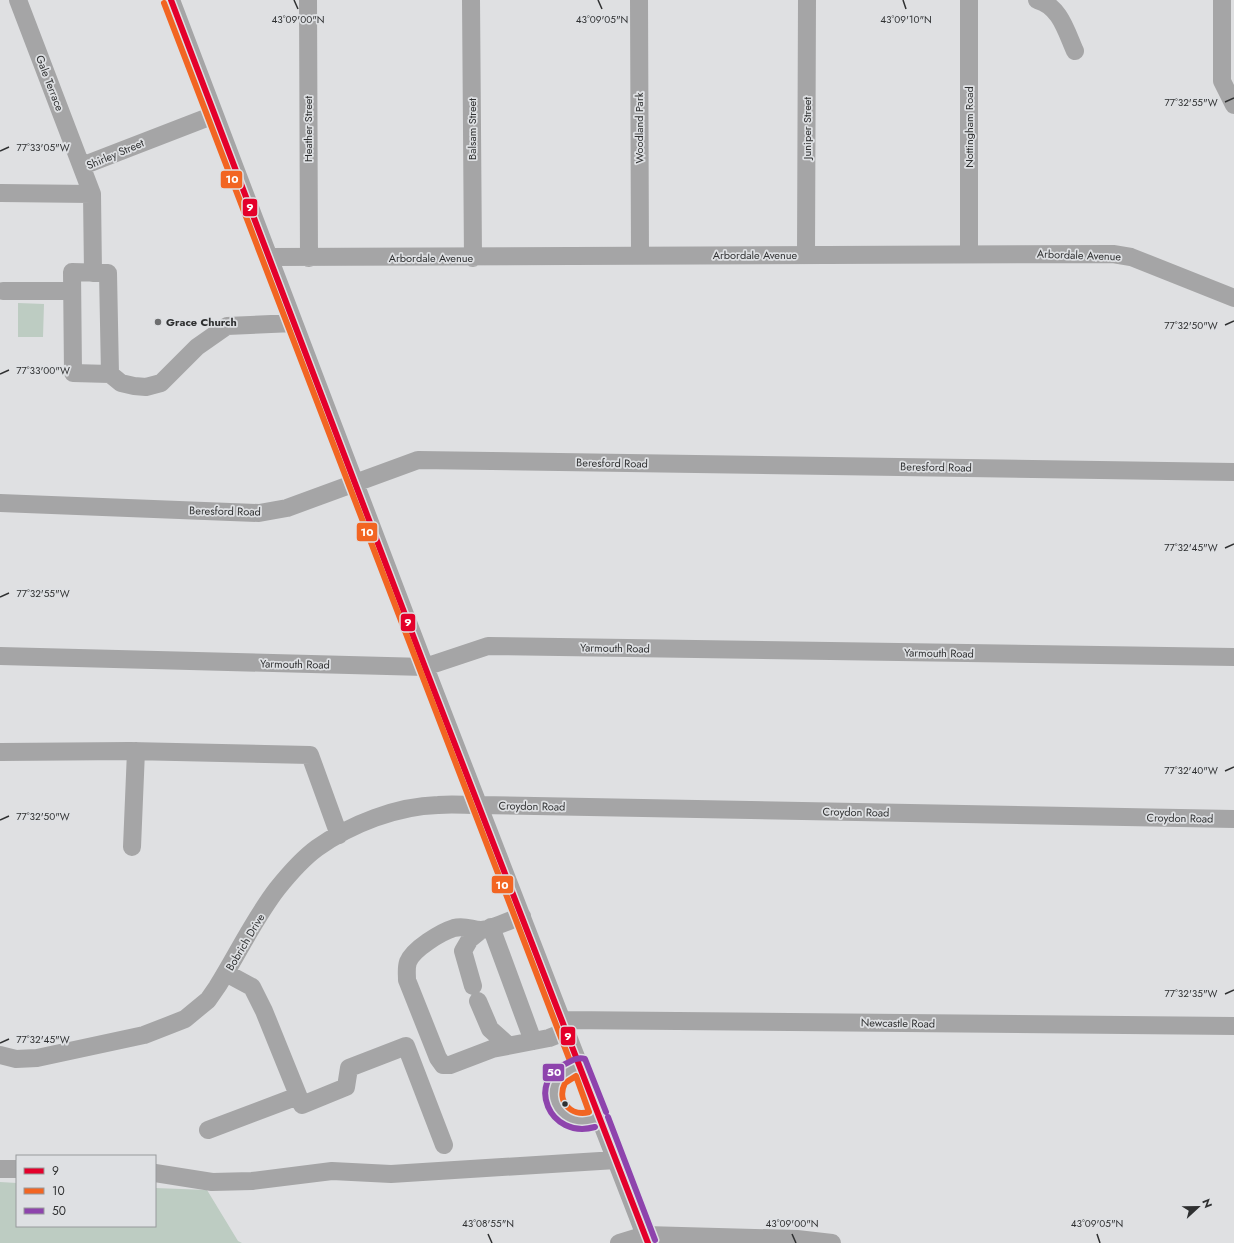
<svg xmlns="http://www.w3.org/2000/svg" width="1234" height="1243" font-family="Jost,sans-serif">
  <rect width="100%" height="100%" fill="#dfe0e2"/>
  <!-- green -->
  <path fill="#bdccc2" d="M 18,303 L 44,304 L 43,337 L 18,337 Z
    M 0,1182 L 17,1183 L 17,1226 L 155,1226 L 155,1188 L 207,1190 L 238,1241 L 242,1243 L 0,1243 Z"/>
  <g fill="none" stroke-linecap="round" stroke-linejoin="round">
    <!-- minor -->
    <path stroke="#a5a5a6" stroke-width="18" d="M 171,0 L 425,667 L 648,1243
      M 308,0 L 309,258
      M 471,0 L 473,258
      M 639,0 L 640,255
      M 969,0 L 969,253
      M 1037,0 C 1060,6 1066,31 1075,51
      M 1222,0 L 1222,81 L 1234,105
      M 82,166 L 214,115
      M 0,193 L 92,194 L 18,0
      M 92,194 L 93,273
      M 806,255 L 807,0
      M 269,257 L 1113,254 L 1131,257 L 1234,298
      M 3,291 L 72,291
      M 110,374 L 108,273 L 72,272 L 73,373 L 110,374 L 121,383 L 134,386 L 146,387 L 161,383 L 197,347 L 227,326 L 294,323
      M 0,503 L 259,513 L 287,508 L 418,460 L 1234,472
      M 0,656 L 425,667 L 488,646 L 1234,657
      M 0,752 L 130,751 L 310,755 L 339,835
      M 132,847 L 136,751
      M 522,916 C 513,919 489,930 481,930 C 472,930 465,925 454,928 C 441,932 413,949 408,962 C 406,968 407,974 407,980 L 438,1058 L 443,1065 L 450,1065 L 492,1049 L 549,1038 L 567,1031
      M 491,927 L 533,1041
      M 226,973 L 252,987 L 264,1011 L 302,1105 L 346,1087 L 349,1068 L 406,1046 L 444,1145
      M 473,986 L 463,951 L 470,939 L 481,930
      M 478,1001 L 490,1029 L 509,1046
      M 562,1020 L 1234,1026
      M 0,1055 L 16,1059 L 37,1058 L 144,1035 L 185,1019 L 208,1000 L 217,987 C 237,955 254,919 277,889 C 289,874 302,859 317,848 C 351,824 397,806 438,805 C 451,804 465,805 478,805 L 1234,819
      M 580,1066 C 573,1069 563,1072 558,1078 C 547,1094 558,1117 575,1121 C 583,1123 592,1119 600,1117
      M 208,1130 L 298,1096
      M 0,1169 L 17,1169
      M 155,1173 L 212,1182 L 252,1181 L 332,1171 L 391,1174 L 616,1160
      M 619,1243 L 645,1235 L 797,1239 L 832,1243"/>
    <!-- bus-1 casing -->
    <g stroke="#dee0e3" stroke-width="9">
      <path id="bus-1" d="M 171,0 L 425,667 L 648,1243"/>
    </g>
    <!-- bus-2 casing -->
    <g stroke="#dee0e3" stroke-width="9">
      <path id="bus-2" d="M 164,3 L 570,1061
        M 576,1076 L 589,1112 C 571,1117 556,1101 565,1083 Z"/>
    </g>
    <!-- bus-3 casing -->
    <g stroke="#dee0e3" stroke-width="9">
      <path id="bus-3" d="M 608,1117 L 655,1240
        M 595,1127 C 549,1140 525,1081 567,1063 C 573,1060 578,1057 585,1059 L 606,1112"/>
    </g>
    <!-- bus-1 -->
    <use href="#bus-1" stroke="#e4002b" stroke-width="6"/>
    <!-- bus-2 -->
    <use href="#bus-2" stroke="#f26522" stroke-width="6"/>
    <!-- bus-3 -->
    <use href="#bus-3" stroke="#8e44ad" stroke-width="6"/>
  </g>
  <!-- ticks -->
  <path fill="none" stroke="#2f3031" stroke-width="1.5" d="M 294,0 L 298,9M 598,0 L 602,9M 903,0 L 906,9M 1225,102 L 1234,98M 0,151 L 9,147M 1225,325 L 1234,321M 0,374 L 9,370M 1225,548 L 1234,544M 0,597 L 9,593M 1225,771 L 1234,767M 0,820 L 9,816M 1225,994 L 1234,990M 0,1043 L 9,1039M 488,1234 L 492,1243M 792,1234 L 796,1243M 1097,1234 L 1100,1243"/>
  <!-- markers -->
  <circle fill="#6d6e6f" stroke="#dee0e3" stroke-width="1.5" cx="158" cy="322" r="4"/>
  <circle fill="#2f3031" stroke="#dee0e3" stroke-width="1.5" cx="565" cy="1104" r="3.5"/>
  <g text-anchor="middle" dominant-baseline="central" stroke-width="3.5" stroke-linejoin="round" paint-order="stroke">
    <!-- street labels -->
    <g font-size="11" fill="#2f3031" stroke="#dee0e3">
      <text transform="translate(50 83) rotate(69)">Gale Terrace</text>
      <text transform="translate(969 127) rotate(-90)">Nottingham Road</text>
      <text transform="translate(639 128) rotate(-90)">Woodland Park</text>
      <text transform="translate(807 128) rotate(-90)">Juniper Street</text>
      <text transform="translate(308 129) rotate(-90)">Heather Street</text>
      <text transform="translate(472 129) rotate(-90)">Balsam Street</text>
      <text transform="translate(115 154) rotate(-23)">Shirley Street</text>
      <text x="755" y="255">Arbordale Avenue</text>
      <text transform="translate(1079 255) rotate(2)">Arbordale Avenue</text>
      <text x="431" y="258">Arbordale Avenue</text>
      <text transform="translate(612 463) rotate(1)">Beresford Road</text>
      <text transform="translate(936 467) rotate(1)">Beresford Road</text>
      <text transform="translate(225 511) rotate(1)">Beresford Road</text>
      <text transform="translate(615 648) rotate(1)">Yarmouth Road</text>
      <text transform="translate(939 653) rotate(1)">Yarmouth Road</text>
      <text transform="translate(295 664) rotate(1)">Yarmouth Road</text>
      <text transform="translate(532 806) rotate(1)">Croydon Road</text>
      <text transform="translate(856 812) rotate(1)">Croydon Road</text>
      <text transform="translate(1180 818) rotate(1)">Croydon Road</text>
      <text transform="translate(245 942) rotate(-59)">Bobrich Drive</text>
      <text transform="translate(898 1023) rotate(1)">Newcastle Road</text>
    </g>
    <!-- poi labels -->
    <g font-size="11" font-weight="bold" fill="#2f3031" stroke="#dee0e3" text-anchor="start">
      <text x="166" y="322">Grace Church</text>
    </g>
  </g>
  <g font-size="10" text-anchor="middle" fill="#2f3031" stroke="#dee0e3" stroke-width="3.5" stroke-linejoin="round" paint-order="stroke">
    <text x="298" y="23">43°09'00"N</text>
    <text x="602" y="23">43°09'05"N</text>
    <text x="906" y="23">43°09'10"N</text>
    <text x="1191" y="106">77°32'55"W</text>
    <text x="43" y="151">77°33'05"W</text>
    <text x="1191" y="329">77°32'50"W</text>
    <text x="43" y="374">77°33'00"W</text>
    <text x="1191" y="551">77°32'45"W</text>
    <text x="43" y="597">77°32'55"W</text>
    <text x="1191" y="774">77°32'40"W</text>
    <text x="43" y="820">77°32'50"W</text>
    <text x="1191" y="997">77°32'35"W</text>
    <text x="43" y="1043">77°32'45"W</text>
    <text x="488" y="1227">43°08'55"N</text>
    <text x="792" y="1227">43°09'00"N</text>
    <text x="1097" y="1227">43°09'05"N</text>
  </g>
  <g stroke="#dee0e3" stroke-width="1.5">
    <rect x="220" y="170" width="23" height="19" rx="4" fill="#f26522"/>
    <rect x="242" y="198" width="16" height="19" rx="4" fill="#e4002b"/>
    <rect x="356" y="522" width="22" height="20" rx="4" fill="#f26522"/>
    <rect x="400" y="613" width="16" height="19" rx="4" fill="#e4002b"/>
    <rect x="491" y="875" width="23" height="19" rx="4" fill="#f26522"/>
    <rect x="560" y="1026" width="16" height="20" rx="4" fill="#e4002b"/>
    <rect x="542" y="1063" width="23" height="19" rx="4" fill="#8e44ad"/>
  </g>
  <g font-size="11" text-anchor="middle" font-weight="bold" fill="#fff">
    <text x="232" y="183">10</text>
    <text x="250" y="211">9</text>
    <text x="367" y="536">10</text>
    <text x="408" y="626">9</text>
    <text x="502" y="889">10</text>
    <text x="568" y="1040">9</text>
    <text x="554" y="1076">50</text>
  </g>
  <!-- legend -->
  <rect x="16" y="1155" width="140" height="72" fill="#dee0e3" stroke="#989a9c"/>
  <rect x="24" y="1168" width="20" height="6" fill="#e4002b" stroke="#989a9c"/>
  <text x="52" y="1175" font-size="12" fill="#2f3031">9</text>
  <rect x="24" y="1188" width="20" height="6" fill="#f26522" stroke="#989a9c"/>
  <text x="52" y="1195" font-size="12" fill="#2f3031">10</text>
  <rect x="24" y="1208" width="20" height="6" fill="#8e44ad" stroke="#989a9c"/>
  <text x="52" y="1215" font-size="12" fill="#2f3031">50</text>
  <!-- north arrow -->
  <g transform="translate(1198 1207) rotate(68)" stroke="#dee0e3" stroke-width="3" paint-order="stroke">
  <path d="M0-3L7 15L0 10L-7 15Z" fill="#2f3031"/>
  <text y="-6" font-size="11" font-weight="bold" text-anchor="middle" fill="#2f3031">N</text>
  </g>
</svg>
